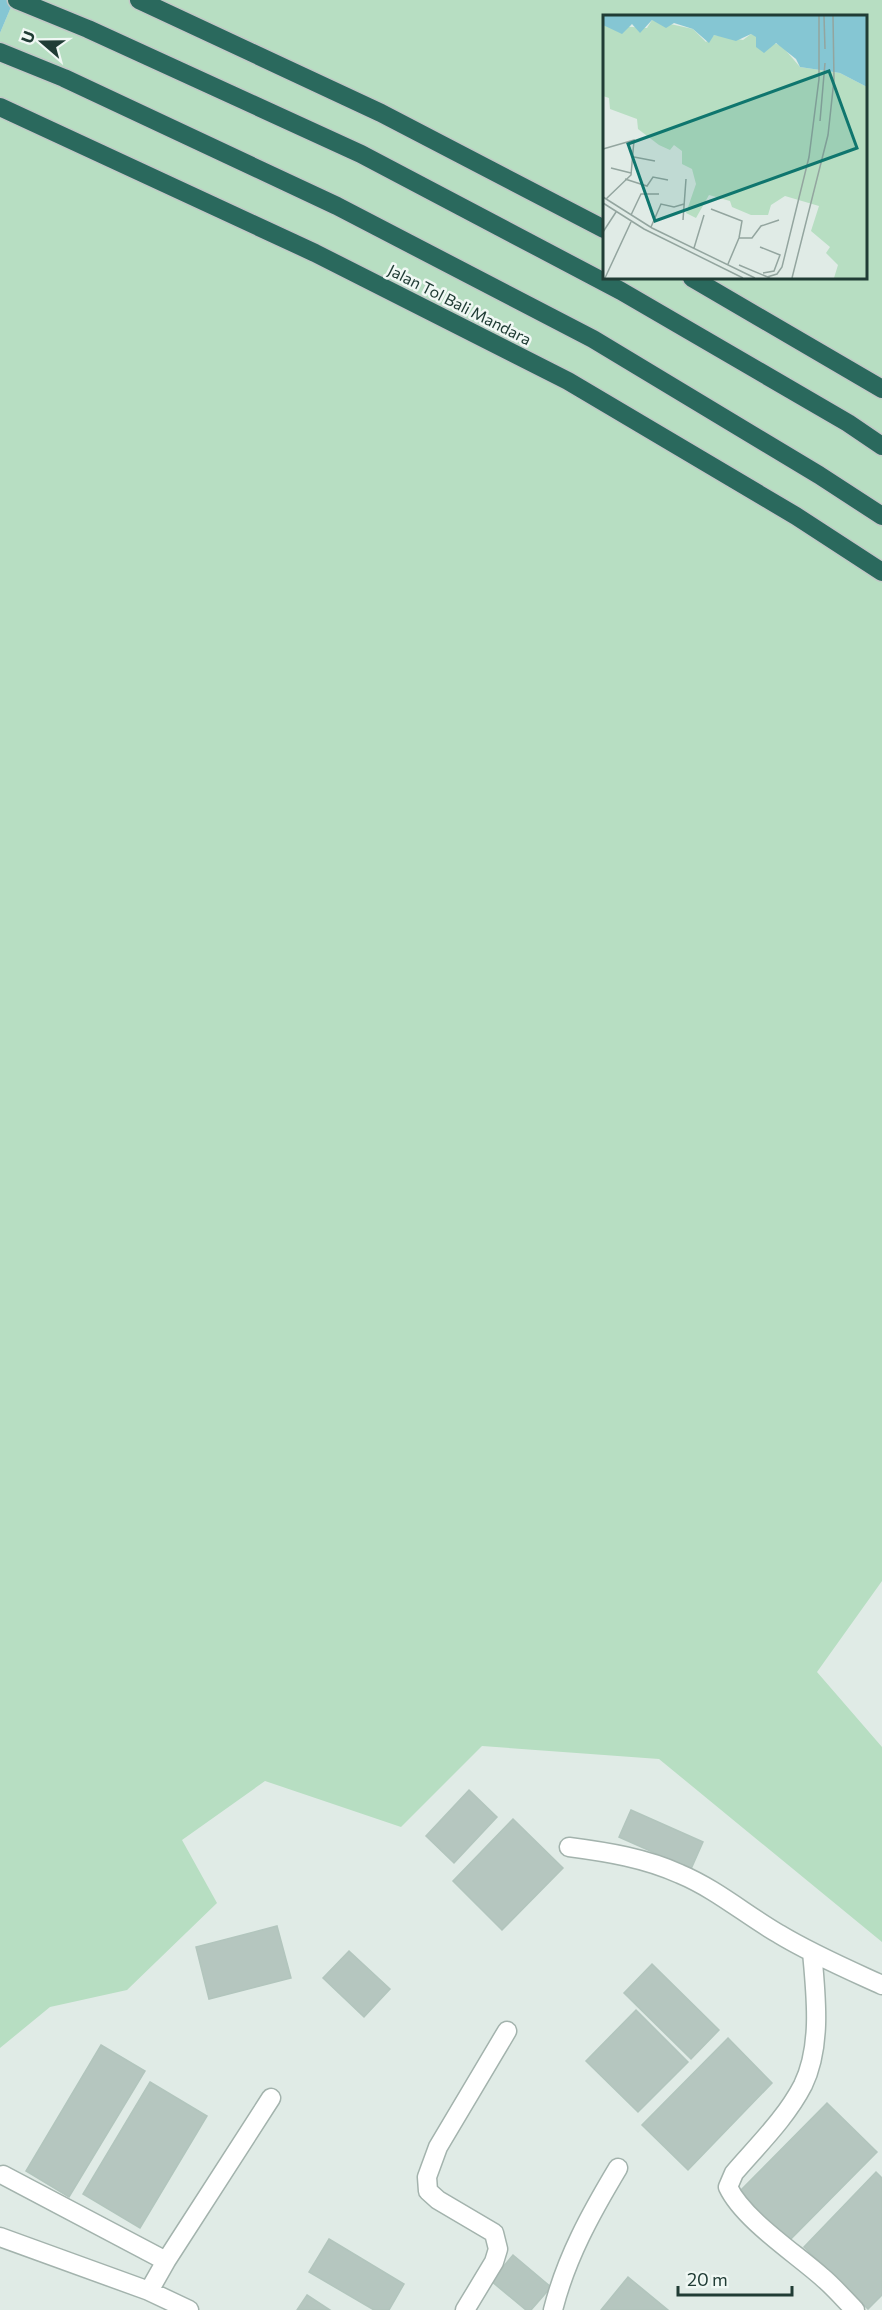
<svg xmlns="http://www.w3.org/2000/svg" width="882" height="2310" font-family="Commissioner,sans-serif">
  <rect width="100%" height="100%" fill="#e0ebe6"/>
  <!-- green -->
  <path fill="#b7dec2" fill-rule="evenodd" d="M 14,0 L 882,0 L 882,1581 L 817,1672 L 882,1747 L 882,1942 L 659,1759 L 482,1746 L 401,1827 L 265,1781 L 182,1840 L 217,1903 L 127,1990 L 50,2007 L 0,2048 L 0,33 ZM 604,16 L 866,16 L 866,278 L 604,278 Z"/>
  <!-- water -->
  <path fill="#85c6d3" d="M 0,0 L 14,0 L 0,33 Z"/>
  <!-- building -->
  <path fill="#b5c6bf" stroke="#b2c5bd" stroke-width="1.5" d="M 469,1790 L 497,1817 L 454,1863 L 426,1836 Z
    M 631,1810 L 703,1842 L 691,1869 L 619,1837 Z
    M 513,1819 L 563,1868 L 502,1930 L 453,1881 Z
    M 277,1926 L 291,1978 L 209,1999 L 196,1947 Z
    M 349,1951 L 390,1989 L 364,2017 L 323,1978 Z
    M 652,1964 L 719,2030 L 691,2059 L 624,1993 Z
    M 636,2010 L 688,2062 L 638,2112 L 586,2061 Z
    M 728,2038 L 772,2083 L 688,2170 L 642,2125 Z
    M 101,2045 L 145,2071 L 69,2197 L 26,2171 Z
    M 150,2082 L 207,2116 L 140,2228 L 83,2194 Z
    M 827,2103 L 877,2152 L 786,2244 L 737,2194 Z
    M 876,2172 L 882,2178 L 882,2295 L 868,2309 L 804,2247 Z
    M 329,2239 L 404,2284 L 389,2310 L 374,2310 L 309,2272 Z
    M 513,2255 L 551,2287 L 531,2310 L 526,2310 L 491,2281 Z
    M 628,2277 L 668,2310 L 601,2310 Z
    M 307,2295 L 330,2310 L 297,2310 Z"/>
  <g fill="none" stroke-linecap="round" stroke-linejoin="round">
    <!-- lane casing -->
    <g stroke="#a3b3ad" stroke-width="21">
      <path id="lane" d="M 569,1847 C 607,1852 645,1858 680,1874 C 716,1889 746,1915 779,1934 C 812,1954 847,1969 882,1985
        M 812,1952 C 816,1995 822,2046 803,2085 C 786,2118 758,2145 734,2173 L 728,2187 C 743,2219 795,2253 822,2277 C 834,2287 844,2299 855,2310
        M 3,2175 L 166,2261
        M 0,2237 L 149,2291 L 189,2310
        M 149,2291 L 166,2261 L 271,2098
        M 465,2310 L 494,2262 L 498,2249 L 494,2233 L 438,2200 L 428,2191 L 427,2177 L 438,2147 L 507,2031
        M 553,2310 C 566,2258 591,2213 618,2168"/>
    </g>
    <!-- highway casing -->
    <g stroke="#c1c8c6" stroke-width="21">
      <path id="highway" d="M 17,0 L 88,29 L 361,154 L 621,291 L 848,423 L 882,446
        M 139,0 L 381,113 L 604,229
        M 0,52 L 64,78 L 337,206 L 593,339 L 819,475 L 882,516
        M 0,107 L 315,253 L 568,381 L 796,516 L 882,572
        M 692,278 L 882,389"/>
    </g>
    <!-- lane -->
    <use href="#lane" stroke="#fff" stroke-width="18"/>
    <!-- highway -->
    <use href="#highway" stroke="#2a695d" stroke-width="18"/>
  </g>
  <g text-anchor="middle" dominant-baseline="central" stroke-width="5" stroke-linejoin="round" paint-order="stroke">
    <!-- street labels -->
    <g font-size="16" fill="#203c35" stroke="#f0f8f4">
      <text transform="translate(460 304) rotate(27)">Jalan Tol Bali Mandara</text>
    </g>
  </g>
  <!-- overview -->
  <g transform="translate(603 15)">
    <rect width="264" height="264" fill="#e0ebe6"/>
    <path d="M 49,5 L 90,14 L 103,27 L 111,20 L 140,25 L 148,19 L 179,31 L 197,52 L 237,58 L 264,72 L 264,263 L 231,263 L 235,250 L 223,238 L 227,232 L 208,216 L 216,191 L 182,181 L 168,190 L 165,200 L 148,200 L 129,192 L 127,186 L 106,180 L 93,203 L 83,198 L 93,169 L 89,154 L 79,149 L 79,136 L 71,130 L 67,135 L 56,130 L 35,114 L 34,104 L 7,94 L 6,83 L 0,81 L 0,10 L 44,13 Z" fill="#b7dec2"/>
    <path d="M 0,1 L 264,1 L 264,72 L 237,58 L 197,52 L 193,44 L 173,28 L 161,38 L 153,32 L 153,22 L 148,19 L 133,26 L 111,20 L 106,28 L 90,14 L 71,8 L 63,13 L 49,5 L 37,18 L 29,9 L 19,19 L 0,10 Z" fill="#85c6d3"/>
    <path fill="none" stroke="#93a59f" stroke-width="1.5" d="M 221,1 L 222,34M 217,106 L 222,48M 0,134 L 31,125 L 28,160 L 3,184M 31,142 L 52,146M 8,153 L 28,158M 22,164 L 44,171 L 50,162 L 65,165M 0,182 L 49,213 L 152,263M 0,188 L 41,214 L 140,263M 108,194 L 139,206 L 136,223M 28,200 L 38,179 L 56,179M 80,205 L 83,164M 48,212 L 58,189 L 71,192 L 81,189M 0,217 L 13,197M 157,232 L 177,240 L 171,256 L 160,258M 91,233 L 101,200M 125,249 L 136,223 L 149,223 L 158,211 L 176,205M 136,250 L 167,263M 164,262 L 174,259 L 179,252 L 206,142 L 216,64 L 216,1M 2,263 L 28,207M 189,263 L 225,120 L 231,65 L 230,1"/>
    <path fill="#0f766e" fill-opacity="0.15" stroke="#0f766e" stroke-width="3" d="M 226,56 L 254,133 L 52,206 L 25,129 Z"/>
    <rect width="264" height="264" fill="none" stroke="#203c35" stroke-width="3"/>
  </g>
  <!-- north arrow -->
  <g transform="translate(42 42) rotate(290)" stroke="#f0f8f4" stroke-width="4.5" paint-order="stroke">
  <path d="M0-4.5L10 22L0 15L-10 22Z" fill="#203c35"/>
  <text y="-9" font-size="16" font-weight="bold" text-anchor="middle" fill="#203c35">U</text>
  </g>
  <!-- scale -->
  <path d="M678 2286v9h114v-9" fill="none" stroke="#203c35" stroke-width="3"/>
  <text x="687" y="2286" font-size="18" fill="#203c35" stroke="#f0f8f4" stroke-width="4.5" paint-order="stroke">20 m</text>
</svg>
